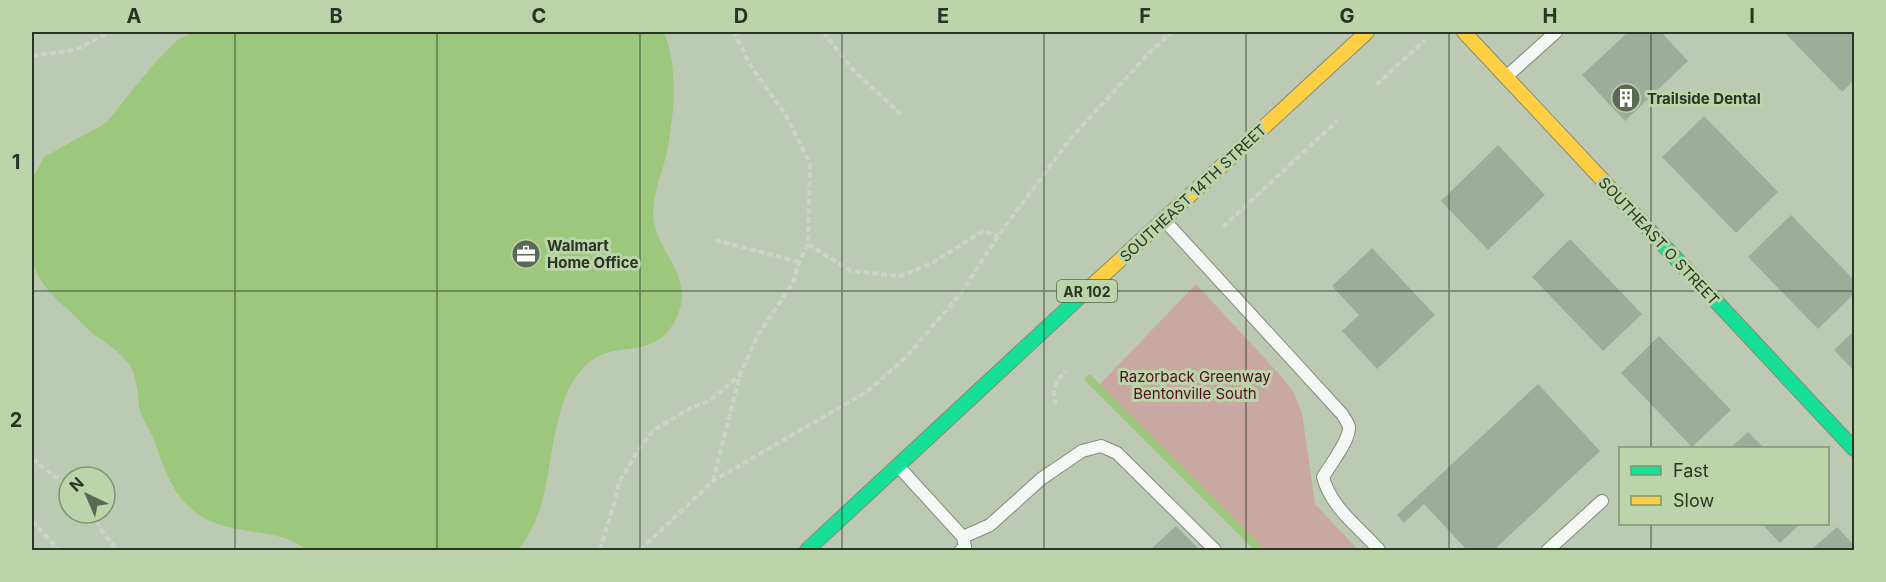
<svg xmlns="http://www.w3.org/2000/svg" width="1886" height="582" font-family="Inter,sans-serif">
  <rect width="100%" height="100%" fill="#bccab3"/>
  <!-- green -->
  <path fill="#caa8a2" d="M 1196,284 L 1282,377 L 1294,393 L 1302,413 L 1315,504 L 1358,550 L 1266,550 L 1097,387 Z"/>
  <!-- water -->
  <path fill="#9dc77c" d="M 194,32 L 664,32 C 679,69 674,114 667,152 C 662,174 653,192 653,214 C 654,248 691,274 680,308 C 660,369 615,333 583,368 C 553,400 553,462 542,502 C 538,519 528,537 518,550 L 307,550 C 272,523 227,541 189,507 C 169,489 162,460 152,435 C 148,427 143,419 140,411 C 137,395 138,376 128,363 C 118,350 106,343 93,334 C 86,328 80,321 74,315 C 56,298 36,283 32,258 L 32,179 L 44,157 L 106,123 L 152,66 L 177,40 Z"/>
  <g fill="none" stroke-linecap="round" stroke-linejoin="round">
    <!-- stream -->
    <path stroke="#9dc77c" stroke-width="8" d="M 1089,379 L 1260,550"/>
  </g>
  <!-- building -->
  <path fill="#9eac9c" d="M 1628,32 L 1661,32 L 1688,61 L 1625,121 L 1582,75 Z
    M 1788,32 L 1854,32 L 1854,80 L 1842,92 L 1786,34 Z
    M 1704,116 L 1778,192 L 1736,233 L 1662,157 Z
    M 1498,145 L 1545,195 L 1488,250 L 1441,201 Z
    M 1791,215 L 1854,280 L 1854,294 L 1818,329 L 1748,257 Z
    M 1570,239 L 1642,314 L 1603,351 L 1532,277 Z
    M 1372,248 L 1435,315 L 1377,369 L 1342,331 L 1359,315 L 1332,286 Z
    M 1854,331 L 1854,371 L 1834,350 Z
    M 1659,336 L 1731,410 L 1692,447 L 1621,373 Z
    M 1538,384 L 1600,451 L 1494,550 L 1467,550 L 1424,504 L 1404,523 L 1397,515 Z
    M 1748,432 L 1764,448 L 1730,448 Z
    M 1762,524 L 1800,524 L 1780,543 Z
    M 1176,526 L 1200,550 L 1150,550 Z
    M 1837,527 L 1854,545 L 1854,550 L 1811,550 Z"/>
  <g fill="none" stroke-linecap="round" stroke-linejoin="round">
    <!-- lane casing -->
    <g stroke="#818b79" stroke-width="14">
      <path id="lane" d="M 1506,77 L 1556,32
        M 1165,221 L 1342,414 C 1344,417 1348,423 1349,427 C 1350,440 1330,465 1323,477 C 1331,508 1359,527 1379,550
        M 899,467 L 963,537 L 965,547 L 961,550
        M 963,537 L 990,525 L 1041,479 L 1082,451 L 1101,446 L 1117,453 L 1215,550
        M 1548,550 L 1602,501"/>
    </g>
    <!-- fast casing -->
    <g stroke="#818b79" stroke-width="16">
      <path id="fast" d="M 1625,204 L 1854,449
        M 807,550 L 1084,293"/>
    </g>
    <!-- slow casing -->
    <g stroke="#818b79" stroke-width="16">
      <path id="slow" d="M 1464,32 L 1625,204
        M 1084,293 L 1367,32"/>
    </g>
    <!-- path -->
    <path stroke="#cdd1ca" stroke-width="4" stroke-dasharray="6 3" stroke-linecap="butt" d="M 823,32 L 854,71 L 901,114
      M 32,56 L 75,50 L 110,32
      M 1376,85 L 1425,40
      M 1223,227 L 1337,121
      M 715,240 L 799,262
      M 808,244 L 851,271 L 901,276 L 932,263 L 983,231 L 998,236
      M 1056,405 C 1051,390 1056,382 1065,371
      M 32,459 L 69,487
      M 713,481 L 740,374 L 759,333 L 793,283 L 799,262 L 808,244 L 810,164 L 785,114 L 750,65 L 734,32
      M 92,513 L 102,531 L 117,550
      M 32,521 L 59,550
      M 600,550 L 614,504 L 619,482 L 639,449 L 654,430 L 689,409 L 711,400 L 740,375
      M 640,550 L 713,481 L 868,391 L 907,356 L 961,293 L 998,236 L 1071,138 L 1151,51 L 1172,32"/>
    <!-- lane -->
    <use href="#lane" stroke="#f5f7f4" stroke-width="12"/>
    <!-- fast -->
    <use href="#fast" stroke="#16e098" stroke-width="14"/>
    <!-- slow -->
    <use href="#slow" stroke="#ffcf43" stroke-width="14"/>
  </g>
  <!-- grid -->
  <path fill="none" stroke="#2a3423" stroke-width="1.5" stroke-opacity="0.55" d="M 235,32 L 235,550M 437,32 L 437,550M 640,32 L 640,550M 842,32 L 842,550M 1044,32 L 1044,550M 1246,32 L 1246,550M 1449,32 L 1449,550M 1651,32 L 1651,448M 32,291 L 1854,291M 1651,524 L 1651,550"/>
  <!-- icons -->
  <defs>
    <g id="building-disc" transform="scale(1.5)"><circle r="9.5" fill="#5d6855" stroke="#bbd4a9"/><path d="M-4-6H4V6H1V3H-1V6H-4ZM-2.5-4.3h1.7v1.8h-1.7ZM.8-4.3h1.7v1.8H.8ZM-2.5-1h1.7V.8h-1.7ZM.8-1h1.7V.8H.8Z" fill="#fff"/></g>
    <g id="office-disc" transform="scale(1.5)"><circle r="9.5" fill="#5d6855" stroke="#bbd4a9"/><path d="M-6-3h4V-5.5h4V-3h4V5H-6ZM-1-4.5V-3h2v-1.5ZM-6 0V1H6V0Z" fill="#fff"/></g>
  </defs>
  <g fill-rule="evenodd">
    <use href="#building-disc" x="1626" y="98"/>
    <use href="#office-disc" x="526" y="254"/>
  </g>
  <g text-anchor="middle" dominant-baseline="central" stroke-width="6" stroke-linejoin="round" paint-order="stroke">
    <!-- shield labels -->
    <rect fill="#bbd4a9" stroke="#56644b" stroke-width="1.5" x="1057" y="280" width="60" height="22" rx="4.5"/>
    <g font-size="14" font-weight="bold" fill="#2a3423">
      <text x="1087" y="291">AR 102</text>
    </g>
    <!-- poi labels -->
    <g font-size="15" font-weight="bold" fill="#2a3423" stroke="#bbd4a9" text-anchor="start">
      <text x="1647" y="98">Trailside Dental</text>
      <text x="547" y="245">Walmart<tspan x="547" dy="17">Home Office</tspan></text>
    </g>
    <!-- street labels -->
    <g font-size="15" fill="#2a3423" stroke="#bbd4a9">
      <text transform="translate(1193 193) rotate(-43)">SOUTHEAST 14TH STREET</text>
      <text transform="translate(1659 241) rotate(47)">SOUTHEAST O STREET</text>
    </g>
    <!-- park labels -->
    <g font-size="15" fill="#540d1f" stroke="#bbd4a9">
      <text x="1195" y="376">Razorback Greenway<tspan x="1195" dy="17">Bentonville South</tspan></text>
    </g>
  </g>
  <!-- border -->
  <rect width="1886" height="582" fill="none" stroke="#bbd4a9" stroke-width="66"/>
  <!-- legend -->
  <rect x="1619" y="447" width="210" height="78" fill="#bbd4a9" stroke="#819473" stroke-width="1.5"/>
  <rect x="1631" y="466" width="30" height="9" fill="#16e098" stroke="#819473" stroke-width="1.5"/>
  <text x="1673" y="477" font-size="18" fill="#2a3423">Fast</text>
  <rect x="1631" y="496" width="30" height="9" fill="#ffcf43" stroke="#819473" stroke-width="1.5"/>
  <text x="1673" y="507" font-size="18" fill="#2a3423">Slow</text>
  <!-- north arrow -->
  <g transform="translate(87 495) rotate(316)"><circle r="28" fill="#bbd4a9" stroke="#819473" stroke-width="1.5"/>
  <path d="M0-4.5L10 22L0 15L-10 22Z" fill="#5d6855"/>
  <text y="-9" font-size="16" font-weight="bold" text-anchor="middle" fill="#2a3423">N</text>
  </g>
  <rect x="33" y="33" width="1820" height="516" fill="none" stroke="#2a3423" stroke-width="2"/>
  <g font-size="20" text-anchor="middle" font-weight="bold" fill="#2a3423">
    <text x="134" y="23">A</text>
    <text x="336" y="23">B</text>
    <text x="539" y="23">C</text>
    <text x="741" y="23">D</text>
    <text x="943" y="23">E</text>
    <text x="1145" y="23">F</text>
    <text x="1347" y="23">G</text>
    <text x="1550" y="23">H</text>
    <text x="1752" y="23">I</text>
    <text x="16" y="169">1</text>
    <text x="16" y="427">2</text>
  </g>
</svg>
